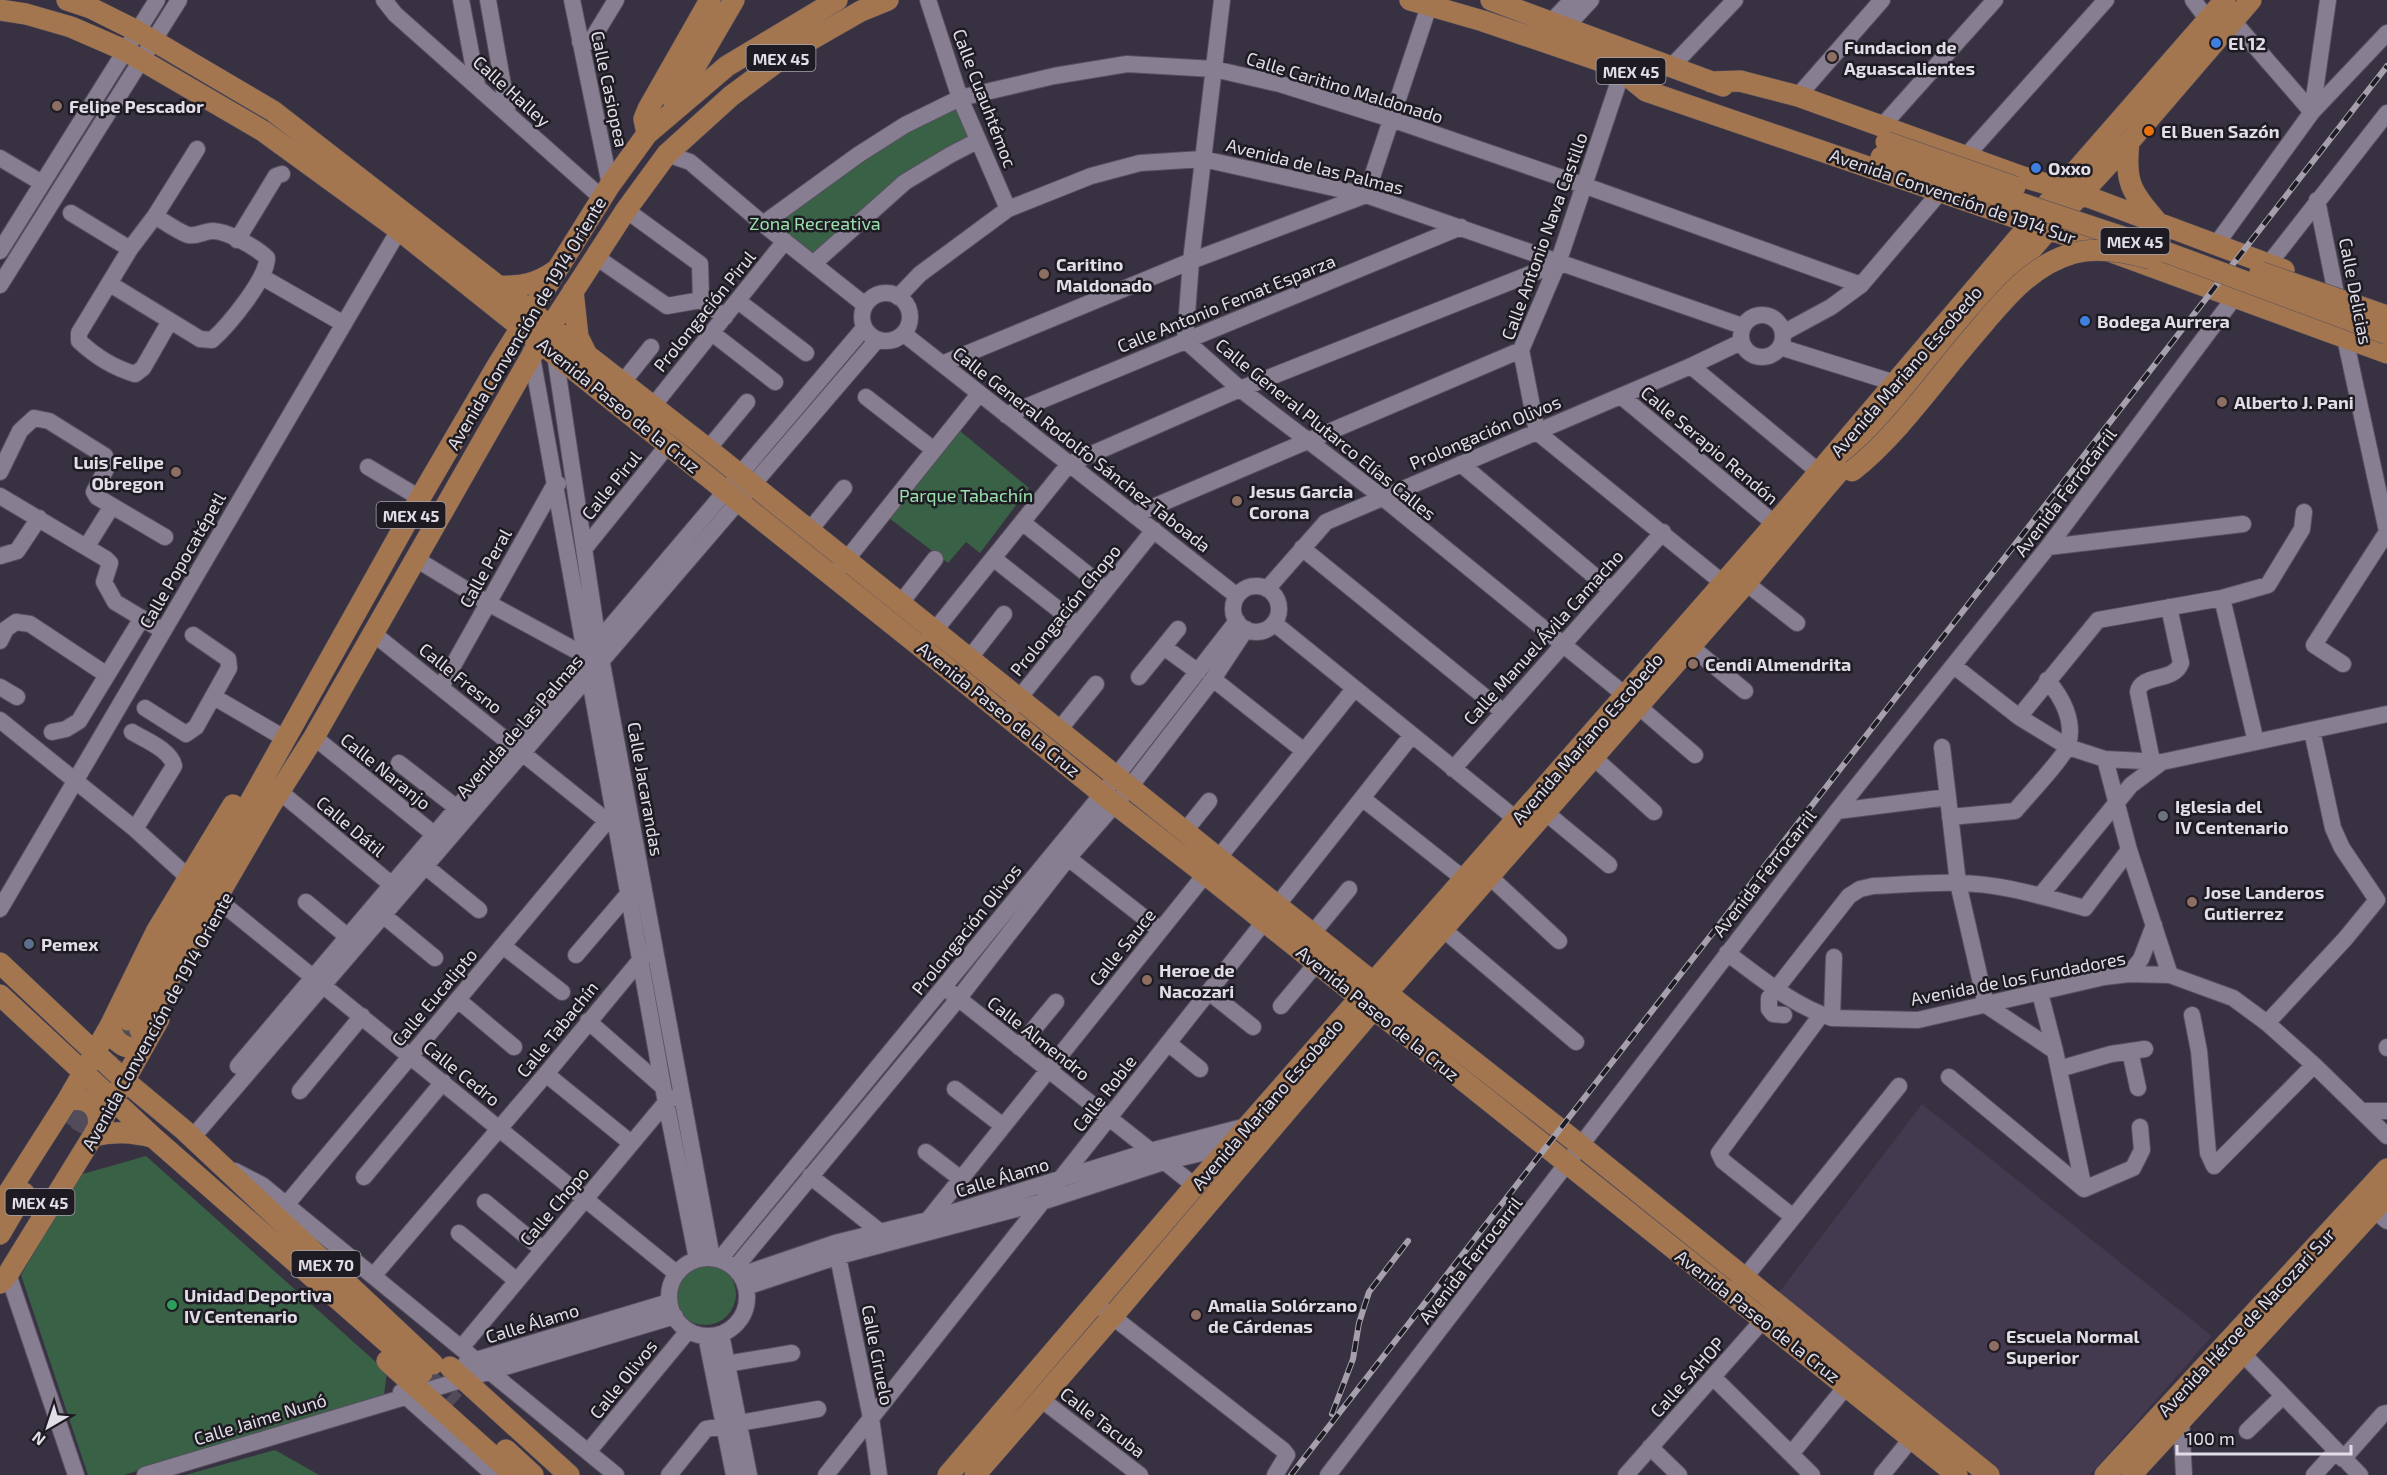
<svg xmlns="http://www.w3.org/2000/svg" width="2387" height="1475" font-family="'Exo 2',sans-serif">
  <rect width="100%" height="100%" fill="#383141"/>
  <!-- built -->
  <path fill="#443a50" d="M 1922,1104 L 2212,1336 L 2090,1475 L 2001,1475 L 1777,1295 Z"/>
  <!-- green -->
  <path fill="#396146" d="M 960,98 L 977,141 L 950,155 L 813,264 L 763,224 Z
    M 960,431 L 1029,488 L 980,553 L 966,542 L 948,563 L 889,518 Z
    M 146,1156 L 387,1372 L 384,1395 L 124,1475 L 88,1475 L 21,1275 L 79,1175 Z
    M674 1294a31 31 0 1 1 62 0a31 31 0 1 1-62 0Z
    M 275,1450 L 319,1475 L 185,1475 Z"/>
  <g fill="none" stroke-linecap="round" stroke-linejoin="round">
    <!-- major-tunnel -->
    <path stroke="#524b5a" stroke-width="21" stroke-dasharray="21 10" stroke-linecap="butt" d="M 66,1123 L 124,1026
      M 80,1133 L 139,1032
      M 425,1376 L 455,1403"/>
    <!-- minor casing -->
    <g stroke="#56505e" stroke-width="18">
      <path id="minor" d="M 384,0 L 395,14 L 602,198
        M 461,0 L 477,85
        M 488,0 L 508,114
        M 572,0 L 610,185
        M 928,0 L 960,98 L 1008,209
        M 1222,0 L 1191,261 L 1185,340 L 1240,389 L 1382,497 L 1625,695
        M 2193,0 L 2214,28
        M 2228,12 L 2233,21 L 2312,112
        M 1551,22 L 1572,0
        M 1565,28 L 1591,0
        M 580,42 L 591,41 L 616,0
        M 1671,67 L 1735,0
        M 1623,69 L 1558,263 L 1521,350 L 1537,432 L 1723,583
        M 1798,96 L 1882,0
        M 2312,112 L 2328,0
        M 1883,125 L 1995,0
        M 667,154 L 690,162 L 763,224 L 865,305
        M 1966,156 L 2106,0
        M 0,158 L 42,183
        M 2317,200 L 2345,338 L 2387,531
        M 626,210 L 700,264 L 701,300
        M 71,213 L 130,249
        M 763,224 L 858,155 L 905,125 L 960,98 L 1054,76 L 1127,64 L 1214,69 L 1280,84 L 1391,119 L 1583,185 L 1861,285
        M 237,240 L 276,176 L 282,174
        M 2215,246 L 2312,112 L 2387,33
        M 0,251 L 157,0
        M 596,257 L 667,306 L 701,300 L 725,317
        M 813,264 L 905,182 L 950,155 L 977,141
        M 2268,265 L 2387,113
        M 262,277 L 344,324
        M 110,284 L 200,339 L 212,340 C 228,326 267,279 267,258 C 257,248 226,230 212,231 C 204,231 197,237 188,235 C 177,231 165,222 155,216
        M 0,285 L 179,0
        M862 317a24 24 0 1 1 48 0a24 24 0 1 1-48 0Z
        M 898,297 L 920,274 L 1008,209 L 1091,176 L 1140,163 L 1203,159 L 1366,195 L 1742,326
        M 738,301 L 806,353
        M1741 336a21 21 0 1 1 42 0a21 21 0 1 1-42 0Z
        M 170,321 L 143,368 L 135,374 C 114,368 95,356 79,341 L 79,333 L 130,249 L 155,216 L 197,149
        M 712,333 L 775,382
        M 1783,333 L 1831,307 L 1861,285 L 1941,191
        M 904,334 L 1237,596
        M 1780,347 L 1895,383
        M 554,348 L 598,642 L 712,1258
        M 531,351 L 663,1087 L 697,1259
        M 942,364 L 1191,261 L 1366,195 L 1429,6
        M 1691,366 L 1819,472
        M 623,382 L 651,347
        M 1621,396 L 1775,524
        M 866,397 L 934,450
        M 653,406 L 785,241
        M 1006,415 L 1461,227
        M 708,449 L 747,402
        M 1461,464 L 1611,590
        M 368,467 L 420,498
        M 0,472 L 20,431 L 34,418 L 49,421 L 105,456 L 106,469 L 94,492 L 97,497 L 165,537
        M 0,496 L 106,559 L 110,563 L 104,582 L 115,602 L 163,631
        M 1134,515 L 1521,350
        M 1022,522 L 1106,589
        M 809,531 L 844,488
        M 87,546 L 112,506
        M 2048,547 L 2243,524
        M 1302,548 L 1502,711
        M 584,549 L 668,445
        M 0,556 L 17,551 L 39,518
        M 993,558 L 1078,625
        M 416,559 L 488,603 L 586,656
        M 839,569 L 979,394
        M 1746,583 L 1797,623
        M1233 609a23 23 0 1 1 46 0a23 23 0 1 1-46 0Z
        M 1267,589 L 1326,522 L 1691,366 L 1741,342
        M 2222,598 L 2256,742
        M 900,604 L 935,559
        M 1274,623 L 1516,819
        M 374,634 L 607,821
        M 927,640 L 1069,464 L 1240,389 L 1558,263
        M 0,641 L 6,629 L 16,622 L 30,624 L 107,675
        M 1690,646 L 1745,691
        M 1164,647 L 1198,672
        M 969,659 L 1004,614
        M 2343,664 L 2314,645 L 2387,532
        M 1954,666 L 2019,717 L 2068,747 L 2105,759 L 2162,762 L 2387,714
        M 1139,677 L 1178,629
        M 1213,679 L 1304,751
        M 0,687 L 17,697
        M 441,687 L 555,484 L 558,484
        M 214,697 L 279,735
        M 1638,706 L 1695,755
        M 1012,707 L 1154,530
        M 145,708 L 186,734 L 196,727 L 229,668 L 228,659 L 193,635
        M 2019,717 L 2098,620 L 2222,598 L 2268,585 L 2302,529 L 2304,512
        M 0,720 L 135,829 L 189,878
        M 1059,730 L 1096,684
        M 52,732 L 66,729 L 79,721 L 142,618
        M 132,732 C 145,740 171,750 174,766 L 135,829
        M 314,737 L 435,835
        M 1942,747 L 1958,883 L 1986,1005 L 2055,1051
        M 1592,756 L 1654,812
        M 2105,759 L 2129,850 L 2170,975
        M 2152,761 L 2138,692 C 2141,673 2174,683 2181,663 L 2169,607
        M 399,763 L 457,808
        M 1453,769 L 1663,532
        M 285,796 L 392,885
        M 1362,798 L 1464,879
        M 1837,811 L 1948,797
        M 1545,812 L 1609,865
        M 1950,817 L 2015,811 C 2024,800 2066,755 2068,745 C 2075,721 2062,697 2047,680
        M 1185,831 L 1209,801
        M 1068,858 L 1160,930
        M 425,866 L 479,910
        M 1489,876 L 1559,941
        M 2040,896 L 2131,785 L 2162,762
        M 306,902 L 348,937
        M 223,904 L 676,1273
        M 0,909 L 399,230
        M 383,915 L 435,958
        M 1444,930 L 1576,1042
        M 1312,934 L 1349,889
        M 503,946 L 562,992
        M 1727,953 C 1760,977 1793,1006 1832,1018 L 1918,1020 L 2104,977 L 2129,974 L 2170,975 L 2233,998 L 2267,1023 L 2314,1065 L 2387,1136
        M 576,955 L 629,893
        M 2129,974 L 2141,959 L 2154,925
        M 949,991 L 1195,1186
        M 1209,992 L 1253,1027
        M 2040,993 L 2055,1051 L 2084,1189
        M 458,1000 L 514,1047
        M 1281,1006 L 1316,964
        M 1784,1015 L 1773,1014 L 1769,1009 L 1769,998 L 1849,896 L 1860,889 L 1873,886 C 1901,885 1929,882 1957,883 C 2000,883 2044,897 2085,908 L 2129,850
        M 2192,1015 L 2199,1051 L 2208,1153 L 2214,1166 L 2314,1065
        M 1832,1018 L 1834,957
        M 588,1021 L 663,1087
        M 2267,1023 L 2345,939 L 2377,900 L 2342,848 L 2333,828 L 2312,731
        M 1168,1043 L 1200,1069
        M 1019,1047 L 1056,1002
        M 2387,1048 L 2387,1047
        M 2130,1051 L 2138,1088
        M 238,1066 L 864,328
        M 2059,1069 L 2111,1054 L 2145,1049
        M 546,1074 L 631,1143
        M 1949,1077 L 2084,1189
        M 955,1089 L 1003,1126
        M 300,1091 L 362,1016
        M 2362,1111 L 2387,1111
        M 192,1138 L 877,340
        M 926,1152 L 961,1179
        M 235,1171 L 262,1185 L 616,1475
        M 810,1176 L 879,1231
        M 364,1177 L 443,1082
        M 2084,1189 L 2133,1168 L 2142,1150 L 2140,1127
        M 485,1202 L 543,1250
        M 286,1205 L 607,821 L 616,820
        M 2374,1210 L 2387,1221
        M 1793,1217 L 1723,1161 L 1719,1153 L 1821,1015
        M 928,1232 L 928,1220 L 1354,689
        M 459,1233 L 517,1281
        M 836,1247 L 871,1418 L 879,1475
        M669 1297a39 39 0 1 1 78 0a39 39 0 1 1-78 0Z
        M 720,1259 L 1103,793 L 1237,621
        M 735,1268 L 958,999 L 1068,858 L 1130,787 L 1213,679 L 1246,629
        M 8,1274 L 76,1475
        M 374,1275 L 546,1074 L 646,953
        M 741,1275 L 835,1243 L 928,1220 L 1150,1151 L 1251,1125
        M 746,1287 L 839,1256 L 1042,1202 L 1164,1162 L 1235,1145
        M 1737,1287 L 1899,1086
        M 1104,1310 L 1283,1450 L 1287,1455 L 1275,1475
        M 721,1334 L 749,1475
        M 706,1336 L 734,1475
        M 461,1348 L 667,1101 L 674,1098
        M 2242,1353 L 2360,1475
        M 466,1363 L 669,1302
        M 726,1364 L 792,1353
        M 1713,1377 L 1812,1475
        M 401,1392 L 494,1475
        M 1042,1400 L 1140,1475
        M 2181,1420 L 2184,1475
        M 2247,1431 L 2283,1396
        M 1650,1447 L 1679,1475
        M 588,1452 L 688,1331
        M 1791,1454 L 1853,1378
        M 2343,1459 L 2383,1414 L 2387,1413
        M 145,1475 L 675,1316
        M 669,1475 L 706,1429 L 818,1409
        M 826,1475 L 1412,735
        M 1328,1475 L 1837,811 L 2048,547 L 2234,298
        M 1626,1475 L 1771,1311
        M 1882,1475 L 1919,1429
        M 2314,1475 L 2336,1451"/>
    </g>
    <!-- major casing -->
    <g stroke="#56505e" stroke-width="22">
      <path id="major" d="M 67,0 L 91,8 L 137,31 L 273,111 L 708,449 L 1374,983 L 1580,1145 L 1989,1475
        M 1410,0 L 1483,21 L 1639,74
        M 1491,0 L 1723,86
        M 0,10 L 26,14 L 71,27 L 124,50 L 263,131 L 399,230 L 921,647 L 1115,804 L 1205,874 L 1957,1475
        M 1627,70 L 1630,78 L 1646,91 L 2049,229 L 2387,353
        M 1711,82 L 1740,81 L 1798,96 L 2020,176 L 2083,195 L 2284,270
        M 674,103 L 734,0
        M 647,134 L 644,119 L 648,109 L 710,0
        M 2129,142 C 2124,184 2132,192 2158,223
        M 499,286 C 522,287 536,284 555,271
        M 573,291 L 578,337 L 586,353
        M 0,963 L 124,1080 L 184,1130 L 433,1364
        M 0,995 L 154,1138 L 422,1373
        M 128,1020 L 420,498 L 497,366 L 610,185 L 647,134 L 727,66 L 837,0
        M 110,1026 C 114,1044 126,1051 144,1046
        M 140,1030 L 269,808 L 314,737 L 532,355 L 626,210 L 667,154 L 731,96 L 793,50 L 861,11 L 888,0
        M 67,1101 C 87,1095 101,1107 98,1127
        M 93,1136 C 114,1131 131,1132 152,1137
        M 0,1206 L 67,1101 L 110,1026 L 156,932 L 233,805
        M 0,1234 L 24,1193
        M 0,1283 L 8,1274 L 93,1136 L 159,1019
        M 387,1361 L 514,1475
        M 450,1367 L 569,1475
        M 506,1450 L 533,1475
        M 948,1475 L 1195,1186 L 1762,539 L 2060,189 L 2225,0
        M 975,1475 L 1112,1317 L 1387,993 L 1746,583 L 1825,488 L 2049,229 L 2129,142 L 2251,0
        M 2105,1475 L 2387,1169
        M 2131,1475 L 2387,1196"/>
    </g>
    <!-- minor -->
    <use href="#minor" stroke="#877e92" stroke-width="16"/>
    <!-- major -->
    <use href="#major" stroke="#a4764f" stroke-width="21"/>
    <!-- rail casing -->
    <g stroke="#a5a0ac" stroke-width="6">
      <path id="rail" d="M 1332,1414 L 1353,1359 L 1359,1323 L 1369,1292 L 1408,1241
        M 1291,1475 L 2387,66"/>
    </g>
    <!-- rail -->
    <use href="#rail" stroke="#1e1b22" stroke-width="4" stroke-dasharray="11" stroke-linecap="butt"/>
    <!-- major-bridge casing -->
    <g stroke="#56505e" stroke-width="22" stroke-linecap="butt">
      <path id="major-bridge" d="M 1886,142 L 2015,187
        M 1881,157 L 2144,244 L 2387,334
        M 2260,272 L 2387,316
        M 1852,471 C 1897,436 1936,379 1974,335 C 2002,302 2030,265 2074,253 C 2098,247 2127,252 2151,259"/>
    </g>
    <!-- major-bridge -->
    <use href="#major-bridge" stroke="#a4764f" stroke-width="21"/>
  </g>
  <!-- markers -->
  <g fill="#3f7fe0" stroke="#1e1b22" stroke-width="2">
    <circle cx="2216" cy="43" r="6"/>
    <circle cx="2036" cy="168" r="6"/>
    <circle cx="2085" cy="321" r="6"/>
  </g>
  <g fill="#8d6e63" stroke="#1e1b22" stroke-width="2">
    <circle cx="1832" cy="57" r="6"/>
    <circle cx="57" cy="106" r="6"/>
    <circle cx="1044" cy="274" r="6"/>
    <circle cx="2222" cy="402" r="6"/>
    <circle cx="176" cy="472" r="6"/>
    <circle cx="1237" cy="501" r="6"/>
    <circle cx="1693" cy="664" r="6"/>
    <circle cx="2192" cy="902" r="6"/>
    <circle cx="1147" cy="980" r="6"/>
    <circle cx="1196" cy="1315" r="6"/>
    <circle cx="1994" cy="1346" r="6"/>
  </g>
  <circle fill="#e8710a" stroke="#1e1b22" stroke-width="2" cx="2149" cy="131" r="6"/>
  <circle fill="#6b7280" stroke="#1e1b22" stroke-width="2" cx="2163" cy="816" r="6"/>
  <circle fill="#5c6f8a" stroke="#1e1b22" stroke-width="2" cx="29" cy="944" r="6"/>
  <circle fill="#2e9e5b" stroke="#1e1b22" stroke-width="2" cx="172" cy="1305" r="6"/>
  <g text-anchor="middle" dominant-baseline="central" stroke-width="5" stroke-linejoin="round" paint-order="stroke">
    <!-- shield labels -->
    <g fill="#1e1b22" stroke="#a7a4ad" stroke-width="1.5">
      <rect x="746.5" y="45" width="69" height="26" rx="4.5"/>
      <rect x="1596.5" y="58" width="69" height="26" rx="4.5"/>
      <rect x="2100.5" y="228" width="69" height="26" rx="4.5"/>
      <rect x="376.5" y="502" width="69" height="26" rx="4.5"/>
      <rect x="5.5" y="1189" width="69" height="26" rx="4.5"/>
      <rect x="291.5" y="1251" width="69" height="26" rx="4.5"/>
    </g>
    <g font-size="16" font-weight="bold" fill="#e2dee8">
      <text x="781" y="58">MEX 45</text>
      <text x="1631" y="71">MEX 45</text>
      <text x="2135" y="241">MEX 45</text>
      <text x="411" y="515">MEX 45</text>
      <text x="40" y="1202">MEX 45</text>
      <text x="326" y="1264">MEX 70</text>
    </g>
    <!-- poi labels -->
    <g font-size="18" font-weight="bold" fill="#e2dee8" stroke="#1e1b22" text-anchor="start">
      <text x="2228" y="43">El 12</text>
      <text x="1844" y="47">Fundacion de<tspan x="1844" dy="21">Aguascalientes</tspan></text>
      <text x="69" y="106">Felipe Pescador</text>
      <text x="2161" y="131">El Buen Sazón</text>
      <text x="2048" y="168">Oxxo</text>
      <text x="1056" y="264">Caritino<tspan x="1056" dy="21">Maldonado</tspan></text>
      <text x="2097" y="321">Bodega Aurrera</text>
      <text x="2234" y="402">Alberto J. Pani</text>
      <text x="164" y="462" text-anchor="end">Luis Felipe<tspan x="164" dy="21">Obregon</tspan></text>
      <text x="1249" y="491">Jesus Garcia<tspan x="1249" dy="21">Corona</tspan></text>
      <text x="1705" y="664">Cendi Almendrita</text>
      <text x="2175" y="806">Iglesia del<tspan x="2175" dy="21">IV Centenario</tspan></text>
      <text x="2204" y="892">Jose Landeros<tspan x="2204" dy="21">Gutierrez</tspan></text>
      <text x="41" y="944">Pemex</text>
      <text x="1159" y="970">Heroe de<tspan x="1159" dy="21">Nacozari</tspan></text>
      <text x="184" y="1295">Unidad Deportiva<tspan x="184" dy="21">IV Centenario</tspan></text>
      <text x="1208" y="1305">Amalia Solórzano<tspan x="1208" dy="21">de Cárdenas</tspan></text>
      <text x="2006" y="1336">Escuela Normal<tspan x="2006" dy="21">Superior</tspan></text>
    </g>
    <!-- street labels -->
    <g font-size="18" fill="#e2dee8" stroke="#1e1b22">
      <text transform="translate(1345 87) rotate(17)">Calle Caritino Maldonado</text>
      <text transform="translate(610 89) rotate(78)">Calle Casiopea</text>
      <text transform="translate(512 91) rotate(42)">Calle Halley</text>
      <text transform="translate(985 98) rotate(69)">Calle Cuauhtémoc</text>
      <text transform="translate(1315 166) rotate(14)">Avenida de las Palmas</text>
      <text transform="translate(1953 196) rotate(19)">Avenida Convención de 1914 Sur</text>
      <text transform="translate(1544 236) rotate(-70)">Calle Antonio Nava Castillo</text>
      <text transform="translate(2356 291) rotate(79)">Calle Delicias</text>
      <text transform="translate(1226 303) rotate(-22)">Calle Antonio Femat Esparza</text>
      <text transform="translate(704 311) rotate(-51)">Prolongación Pirul</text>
      <text transform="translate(526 323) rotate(-59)">Avenida Convención de 1914 Oriente</text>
      <text transform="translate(1906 371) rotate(-49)">Avenida Mariano Escobedo</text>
      <text transform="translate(619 405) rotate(39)">Avenida Paseo de la Cruz</text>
      <text transform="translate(1326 429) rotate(39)">Calle General Plutarco Elías Calles</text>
      <text transform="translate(1485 432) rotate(-23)">Prolongación Olivos</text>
      <text transform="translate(1710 445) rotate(40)">Calle Serapio Rendón</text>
      <text transform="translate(1082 449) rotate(38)">Calle General Rodolfo Sánchez Taboada</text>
      <text transform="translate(611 485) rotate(-51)">Calle Pirul</text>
      <text transform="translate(2065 492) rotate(-53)">Avenida Ferrocarril</text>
      <text transform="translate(182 560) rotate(-60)">Calle Popocatépetl</text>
      <text transform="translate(485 568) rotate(-61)">Calle Peral</text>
      <text transform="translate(1065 610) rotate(-51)">Prolongación Chopo</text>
      <text transform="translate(1543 637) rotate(-48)">Calle Manuel Ávila Camacho</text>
      <text transform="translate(461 678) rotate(39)">Calle Fresno</text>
      <text transform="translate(999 709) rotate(39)">Avenida Paseo de la Cruz</text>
      <text transform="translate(519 726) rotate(-49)">Avenida de las Palmas</text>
      <text transform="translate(1587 738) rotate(-49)">Avenida Mariano Escobedo</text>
      <text transform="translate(386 771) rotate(39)">Calle Naranjo</text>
      <text transform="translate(646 789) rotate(80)">Calle Jacarandas</text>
      <text transform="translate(351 826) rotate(40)">Calle Dátil</text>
      <text transform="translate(1764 873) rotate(-52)">Avenida Ferrocarril</text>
      <text transform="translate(966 929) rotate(-51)">Prolongación Olivos</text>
      <text transform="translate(1122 947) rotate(-51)">Calle Sauce</text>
      <text transform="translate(2018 978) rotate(-11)">Avenida de los Fundadores</text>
      <text transform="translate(434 997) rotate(-50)">Calle Eucalipto</text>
      <text transform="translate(1378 1013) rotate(39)">Avenida Paseo de la Cruz</text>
      <text transform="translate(157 1021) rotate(-61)">Avenida Convención de 1914 Oriente</text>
      <text transform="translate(557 1029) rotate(-51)">Calle Tabachín</text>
      <text transform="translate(1039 1038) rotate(38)">Calle Almendro</text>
      <text transform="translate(462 1073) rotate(39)">Calle Cedro</text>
      <text transform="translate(1104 1093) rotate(-52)">Calle Roble</text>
      <text transform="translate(1267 1104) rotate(-49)">Avenida Mariano Escobedo</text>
      <text transform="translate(1002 1177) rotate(-17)">Calle Álamo</text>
      <text transform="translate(554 1206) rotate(-50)">Calle Chopo</text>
      <text transform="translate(1470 1260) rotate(-52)">Avenida Ferrocarril</text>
      <text transform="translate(1758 1316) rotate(38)">Avenida Paseo de la Cruz</text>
      <text transform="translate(2246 1322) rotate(-47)">Avenida Héroe de Nacozari Sur</text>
      <text transform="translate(532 1323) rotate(-17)">Calle Álamo</text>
      <text transform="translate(878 1355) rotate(79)">Calle Ciruelo</text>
      <text transform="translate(1687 1377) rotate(-48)">Calle SAHOP</text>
      <text transform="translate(623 1379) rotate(-51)">Calle Olivos</text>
      <text transform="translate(260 1419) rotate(-17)">Calle Jaime Nunó</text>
      <text transform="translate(1103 1422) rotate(38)">Calle Tacuba</text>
    </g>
    <!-- park labels -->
    <g font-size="18" fill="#9ae1af" stroke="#1e1b22">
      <text x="815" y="223">Zona Recreativa</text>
      <text x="966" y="495">Parque Tabachín</text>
    </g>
  </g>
  <!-- north arrow -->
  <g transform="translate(48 1427) rotate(219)" stroke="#1e1b22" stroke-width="4.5" paint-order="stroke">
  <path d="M0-4.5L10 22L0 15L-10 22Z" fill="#e2dee8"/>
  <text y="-9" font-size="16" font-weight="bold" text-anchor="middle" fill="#e2dee8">N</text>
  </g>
  <!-- scale -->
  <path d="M2177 1445v9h174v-9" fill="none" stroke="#e2dee8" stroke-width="3"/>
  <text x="2186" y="1445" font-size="18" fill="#e2dee8" stroke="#1e1b22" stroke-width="4.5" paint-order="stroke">100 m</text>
</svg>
